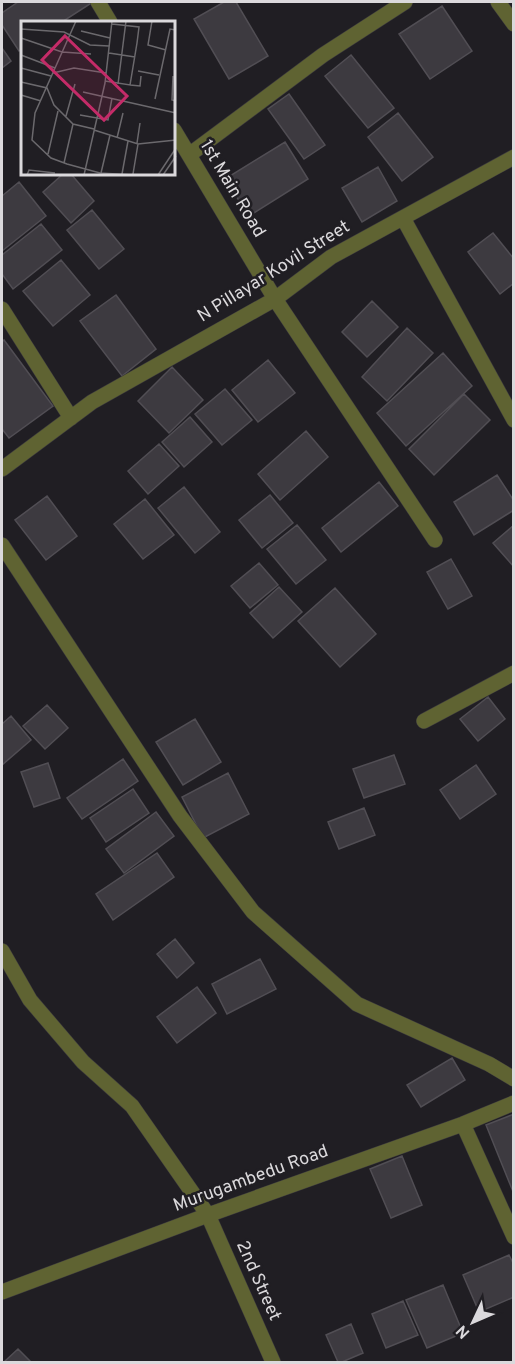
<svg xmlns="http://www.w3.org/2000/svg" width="515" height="1364" font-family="Overpass,sans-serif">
  <rect width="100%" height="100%" fill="#201e23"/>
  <!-- building -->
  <path fill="#3d3a40" stroke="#514e54" stroke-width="1.5" d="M 18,2 L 93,2 L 62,22 L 22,22 L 22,49 L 19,51 L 2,25 L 2,13 Z
    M 224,2 L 236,2 L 268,56 L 229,79 L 194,19 Z
    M 442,6 L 472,51 L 430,79 L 399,34 Z
    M 2,48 L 11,61 L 2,68 Z
    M 351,55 L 394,108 L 368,128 L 325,76 Z
    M 289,94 L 325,145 L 304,159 L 268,109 Z
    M 398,113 L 433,157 L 402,181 L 368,137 Z
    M 285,142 L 308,179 L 249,216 L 225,179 Z
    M 378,167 L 397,201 L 362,222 L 342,188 Z
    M 63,174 L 71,174 L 94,201 L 71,223 L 43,192 Z
    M 19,182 L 46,216 L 2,251 L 2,196 Z
    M 92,210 L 124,249 L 99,269 L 67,230 Z
    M 41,224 L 62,250 L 13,289 L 2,274 L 2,255 Z
    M 493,233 L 514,259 L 514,283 L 500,294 L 468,252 Z
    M 61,260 L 90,295 L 53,326 L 23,291 Z
    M 116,295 L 156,349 L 122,376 L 80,321 Z
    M 372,301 L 398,327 L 367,357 L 342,332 Z
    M 407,328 L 433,353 L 387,401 L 362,377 Z
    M 4,340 L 53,406 L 9,438 L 2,429 L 2,342 Z
    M 443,353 L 472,386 L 406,446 L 377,413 Z
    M 268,360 L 295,393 L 258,422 L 232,390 Z
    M 172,367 L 203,400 L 169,433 L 138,401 Z
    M 225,389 L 252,420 L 222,445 L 195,414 Z
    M 464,394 L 490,420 L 434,475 L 409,449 Z
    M 190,417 L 212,442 L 184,467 L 162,442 Z
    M 306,431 L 328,457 L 280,500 L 258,474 Z
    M 159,444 L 179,466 L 148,494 L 128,471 Z
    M 497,475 L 514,501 L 514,510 L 474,535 L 454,502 Z
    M 379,482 L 398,506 L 341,552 L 322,528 Z
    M 184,487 L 220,532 L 195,553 L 158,508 Z
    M 270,495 L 293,523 L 262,548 L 239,520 Z
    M 47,496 L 77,536 L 46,560 L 15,520 Z
    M 145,499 L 174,535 L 143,559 L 114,524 Z
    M 297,525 L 326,560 L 296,584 L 267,549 Z
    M 514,525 L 514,567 L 493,543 Z
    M 451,559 L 472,596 L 448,609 L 427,572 Z
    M 259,563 L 278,585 L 250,608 L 231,586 Z
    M 279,587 L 302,612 L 273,638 L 250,613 Z
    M 335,588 L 376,634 L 340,667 L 298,621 Z
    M 488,697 L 505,719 L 478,741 L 460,719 Z
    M 47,705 L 68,728 L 45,749 L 23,726 Z
    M 11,716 L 31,740 L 2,765 L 2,724 Z
    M 195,719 L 221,762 L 183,785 L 156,742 Z
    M 394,755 L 405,784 L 364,798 L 353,769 Z
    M 123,759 L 138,781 L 82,819 L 67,798 Z
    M 48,763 L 60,798 L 34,807 L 21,772 Z
    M 476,765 L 496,794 L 460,819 L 440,790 Z
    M 228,773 L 249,814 L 203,838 L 182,797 Z
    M 133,789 L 149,813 L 106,842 L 90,818 Z
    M 364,808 L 375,835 L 339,849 L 328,822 Z
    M 156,812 L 174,836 L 124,873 L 106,849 Z
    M 157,853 L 174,877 L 113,920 L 96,894 Z
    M 175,939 L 194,963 L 177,978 L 157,954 Z
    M 260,959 L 276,989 L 227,1014 L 212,984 Z
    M 197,987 L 216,1013 L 177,1043 L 157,1017 Z
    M 452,1058 L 465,1080 L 421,1107 L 407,1085 Z
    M 514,1114 L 514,1194 L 486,1125 Z
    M 402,1156 L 422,1205 L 391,1218 L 370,1169 Z
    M 509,1255 L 514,1265 L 514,1297 L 479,1312 L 463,1275 Z
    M 443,1285 L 463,1333 L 427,1348 L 406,1300 Z
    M 403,1301 L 418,1335 L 386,1348 L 372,1314 Z
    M 351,1324 L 363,1353 L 342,1362 L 338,1362 L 326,1335 Z
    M 18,1349 L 31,1362 L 4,1362 Z"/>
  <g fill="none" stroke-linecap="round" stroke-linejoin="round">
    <!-- minor casing -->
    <g stroke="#3a383d" stroke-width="16">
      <path id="minor" d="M 98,2 L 110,22
        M 498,2 L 514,24
        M 174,130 L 275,299 L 435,540
        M 189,155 L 323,55 L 405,2
        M 403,218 L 514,420
        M 2,309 L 71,418
        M 2,469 L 92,402 L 275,299 L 331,257 L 514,157
        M 2,545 L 180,816 L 253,912 L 357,1004 L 489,1064 L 514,1079
        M 424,721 L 514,673
        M 2,951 L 30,1000 L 83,1062 L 132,1106 L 208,1215 L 273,1362
        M 463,1124 L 514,1237
        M 2,1292 L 208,1215 L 463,1124 L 514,1103"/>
    </g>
    <!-- minor -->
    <use href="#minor" stroke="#5f6332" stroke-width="15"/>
  </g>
  <g text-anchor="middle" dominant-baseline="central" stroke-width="5" stroke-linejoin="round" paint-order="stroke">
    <!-- street labels -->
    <g font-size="18" fill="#dbd9dc" stroke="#201e23">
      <text transform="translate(232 189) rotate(59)">1st Main Road</text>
      <text transform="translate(274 272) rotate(-32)">N Pillayar Kovil Street</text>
      <text transform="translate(251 1179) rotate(-20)">Murugambedu Road</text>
      <text transform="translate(258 1281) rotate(66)">2nd Street</text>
    </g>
  </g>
  <!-- overview -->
  <g transform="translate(21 21)">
    <rect width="154" height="154" fill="#201e23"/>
    <path fill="none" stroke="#6b696d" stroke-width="1.5" d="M 55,0 L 14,92 L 11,119 L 30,137 L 46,143 L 79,152 L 112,154M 131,0 L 127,24 L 145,29M 0,8 L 43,11 L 69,24 L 88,25M 60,10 L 89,17M 0,17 L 41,31 L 70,33M 88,32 L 114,36M 0,34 L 34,47M 0,47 L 30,55M 117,50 L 138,54M 32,52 L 53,47 L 85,52M 152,55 L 151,79 L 155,80M 84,60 L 109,64 L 116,22 L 118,6 L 91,3M 0,61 L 26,67 L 33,84 L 52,103 L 73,108M 97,63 L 105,0M 109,64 L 119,65 L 120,55M 62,71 L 155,92M 0,74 L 20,80M 134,78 L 149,8 L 155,9M 59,94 L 87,99 L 91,77M 45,95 L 54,63M 73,109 L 117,123 L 155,119M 96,117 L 102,92M 116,122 L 119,102M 27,133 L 37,90M 43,142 L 52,103M 80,152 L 89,114M 101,153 L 107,120M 112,153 L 117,123M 6,154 L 8,149 L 34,152M 63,154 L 84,62 L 91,0M 137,154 L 155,127M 142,154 L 155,135"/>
    <path fill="#c42b68" fill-opacity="0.15" stroke="#c42b68" stroke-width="3" d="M 44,15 L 106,75 L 83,99 L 21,39 Z"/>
    <rect width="154" height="154" fill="none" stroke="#dbd9dc" stroke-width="3"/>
  </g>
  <!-- border -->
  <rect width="515" height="1364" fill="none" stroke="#dbd9dc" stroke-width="6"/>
  <!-- north arrow -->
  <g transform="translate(473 1322) rotate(226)" stroke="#201e23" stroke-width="4.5" paint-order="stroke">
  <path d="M0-4.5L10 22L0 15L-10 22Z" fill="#dbd9dc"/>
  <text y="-9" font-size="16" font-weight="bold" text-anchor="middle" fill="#dbd9dc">N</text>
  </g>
</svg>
